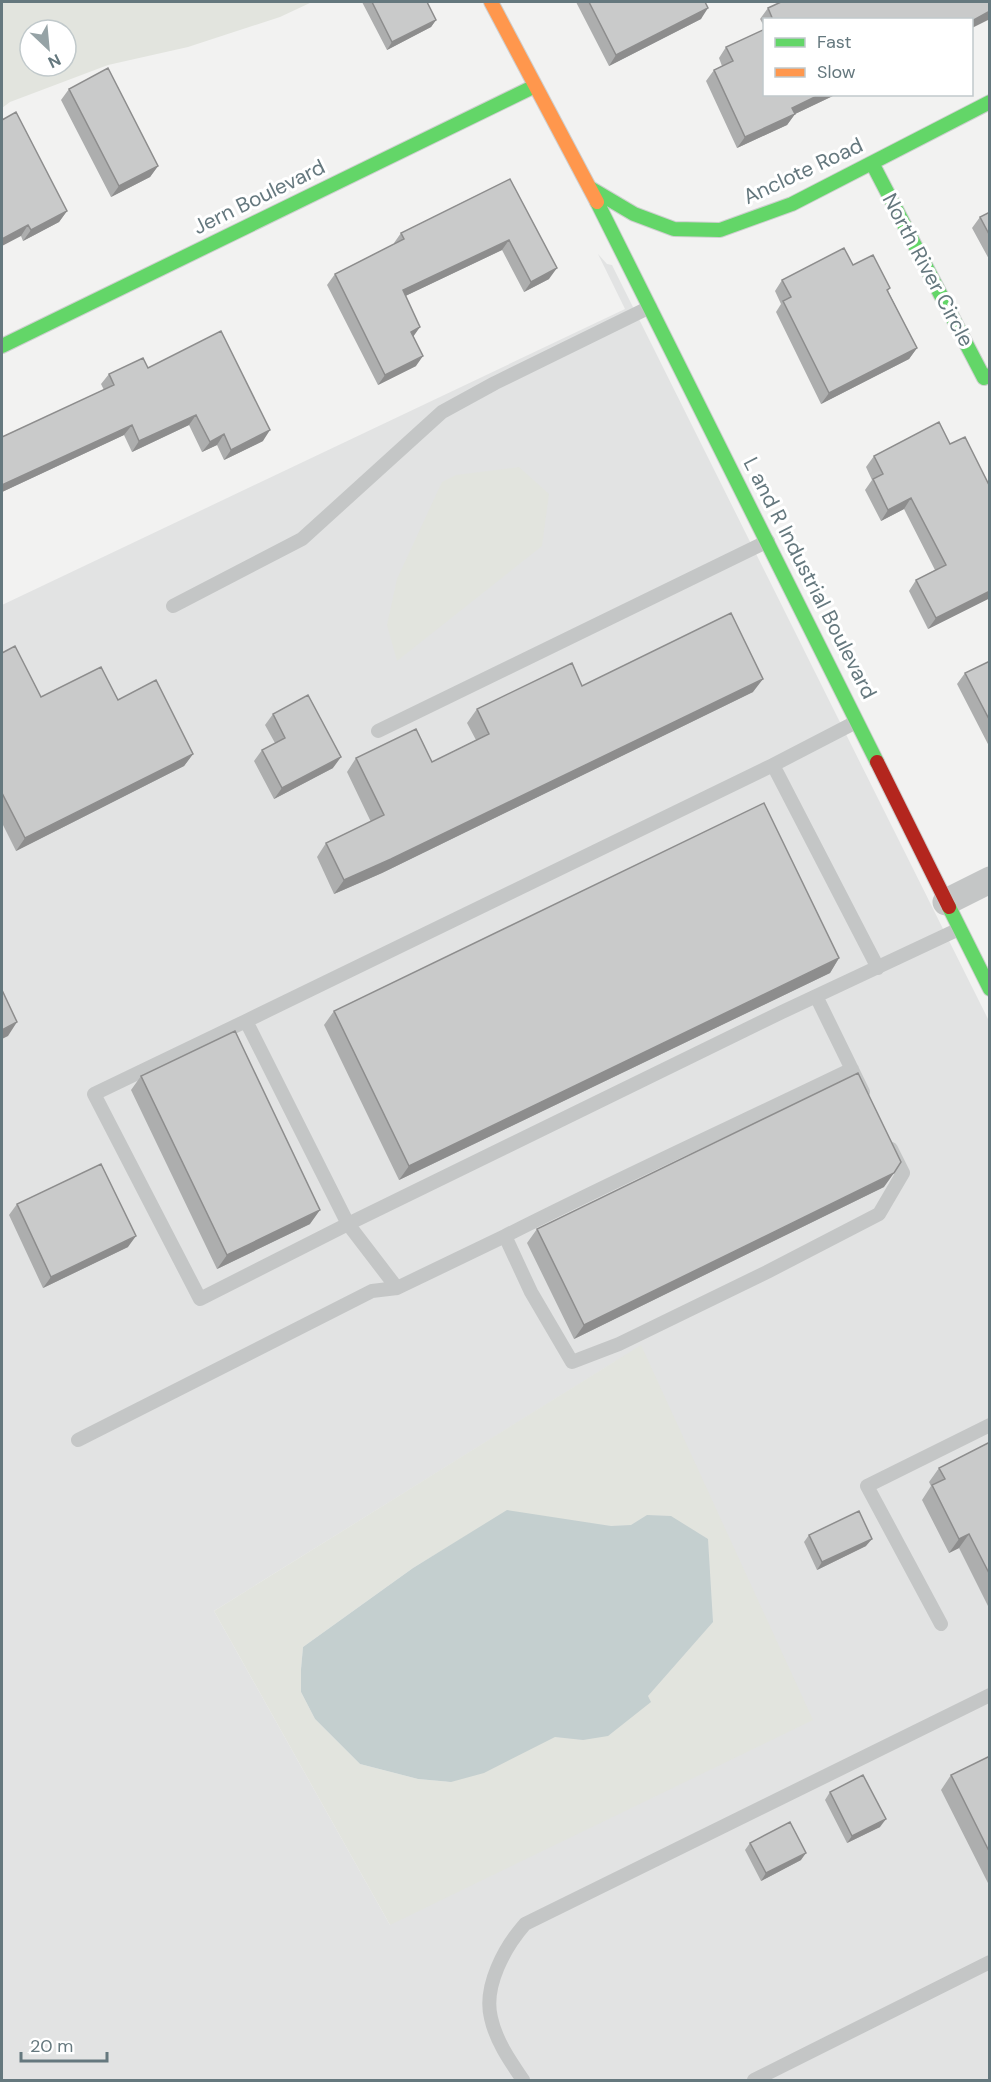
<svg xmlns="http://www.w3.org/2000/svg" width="991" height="2082" font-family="'DM Sans',sans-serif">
  <rect width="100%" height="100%" fill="#f2f2f1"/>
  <!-- built -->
  <path fill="#e2e3e3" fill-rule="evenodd" d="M 598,254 L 607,264 L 612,265 L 989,1021 L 989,2080 L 2,2080 L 2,605 L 625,309 ZM 616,1361 L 390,1925 L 214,1611 Z"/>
  <!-- green -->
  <path fill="#e2e4de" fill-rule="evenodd" d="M 2,2 L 312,2 L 280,17 L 188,47 L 108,65 L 10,102 L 2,108 ZM 30,30 L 66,30 L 66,66 L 30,66 Z
    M 519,467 L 549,494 L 542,546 L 397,661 L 387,625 L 397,579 L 442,482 L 456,475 Z
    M 641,1345 L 813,1720 L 390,1925 L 214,1611 ZM 507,1511 L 611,1526 L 631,1525 L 647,1515 L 670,1516 L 708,1539 L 713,1622 L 648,1696 L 583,1740 L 555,1737 L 451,1782 L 418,1779 L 360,1764 L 315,1719 L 301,1692 L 301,1669 L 303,1647 L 413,1568 Z"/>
  <!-- water -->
  <path fill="#c4cfcf" d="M 507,1510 L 611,1526 L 631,1525 L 647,1515 L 671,1516 L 708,1539 L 713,1622 L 648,1696 L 651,1702 L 608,1736 L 583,1740 L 555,1737 L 484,1773 L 451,1782 L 418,1779 L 360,1764 L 315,1719 L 301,1692 L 301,1669 L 303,1647 L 413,1568 Z"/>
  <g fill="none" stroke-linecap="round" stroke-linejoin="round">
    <!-- fast casing -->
    <g stroke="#cecfcf" stroke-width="16">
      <path id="fast" d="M 872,163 L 984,378 L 990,375
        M 590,188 L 634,214 L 674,229 L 720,230 L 792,204 L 990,102
        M 597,202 L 877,762
        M 2,346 L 535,86
        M 949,907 L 990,989"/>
    </g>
    <!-- slow casing -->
    <g stroke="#cecfcf" stroke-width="16">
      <path id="slow" d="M 491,2 L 597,202"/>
    </g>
    <!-- jam casing -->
    <g stroke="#cecfcf" stroke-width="16">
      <path id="jam" d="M 877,762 L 949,907"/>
    </g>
    <!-- lane -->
    <path stroke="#c4c6c6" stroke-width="14" d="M 173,606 L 302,539 L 442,412 L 495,383 L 650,307
      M 856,722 L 773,765 L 246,1021 L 348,1224 L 782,1012 L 959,929
      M 378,731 L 768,541
      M 773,765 L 878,968
      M 816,996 L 863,1092
      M 246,1021 L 94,1094 L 200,1299 L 348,1224 L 397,1288 L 505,1236
      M 852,1069 C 736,1125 619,1178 505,1236 L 531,1292 L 572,1362 L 619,1344 L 767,1272 L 879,1214 L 903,1173 L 891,1149
      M 78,1440 L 372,1291 L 397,1288
      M 941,1624 L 867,1486 L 990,1425
      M 523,2080 C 510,2061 496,2041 491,2018 C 483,1986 505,1947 525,1924 L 990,1695
      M 754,2080 L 990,1962"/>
    <!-- street -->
    <path stroke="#c4c6c6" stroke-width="27" d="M 946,902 L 990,880"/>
    <!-- fast -->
    <use href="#fast" stroke="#63d668" stroke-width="14"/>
    <!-- slow -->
    <use href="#slow" stroke="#ff974d" stroke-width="14"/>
    <!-- jam -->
    <use href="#jam" stroke="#b3261e" stroke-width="14"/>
  </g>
  <!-- wall -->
  <path fill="#adaeae" d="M 362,2 L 427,2 L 436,20 L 431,27 L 387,50 Z
    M 576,2 L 705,2 L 701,19 L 609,66 Z
    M 768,8 L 972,20 L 765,20 L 765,28 L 760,19 Z
    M 726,47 L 765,94 L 837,94 L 795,114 L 787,125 L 737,148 L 706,81 L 714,70 L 722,66 L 719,58 Z
    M 69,89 L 158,166 L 150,177 L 111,197 L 61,100 Z
    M 2,120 L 67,211 L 59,222 L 23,241 L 21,236 Z
    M 510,179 L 549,279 L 524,292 L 502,250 L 405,296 L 414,336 L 416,366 L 378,385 L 327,285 L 335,274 L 394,244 L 394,243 L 401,233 Z
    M 990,212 L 990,261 L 972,228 L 980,217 Z
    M 853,265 L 890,288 L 888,291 L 917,348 L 909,359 L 821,404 L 776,312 L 781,304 L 775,291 L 782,280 Z
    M 148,368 L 263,441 L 224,460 L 217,445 L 202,452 L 189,425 L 132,452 L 124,435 L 2,492 L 2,437 L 104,390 L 101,384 L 109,374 Z
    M 950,444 L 990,487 L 990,598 L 928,629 L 909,591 L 916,580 L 935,570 L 904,509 L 881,521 L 865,490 L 872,480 L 866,467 L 874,456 Z
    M 2,653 L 41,697 L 118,700 L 193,754 L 184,766 L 16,851 L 2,823 Z
    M 990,661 L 990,748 L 957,684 L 965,673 Z
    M 582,686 L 753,692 L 382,873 L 334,894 L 317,857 L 326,843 L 371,822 L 347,772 L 356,758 L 432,762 L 476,740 L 467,723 L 477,709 Z
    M 273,714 L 333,768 L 274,799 L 254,761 L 262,750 L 275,743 L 265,725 Z
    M 839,958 L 830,973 L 399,1180 L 324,1025 L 334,1011 Z
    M 141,1076 L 310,1224 L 217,1269 L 131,1090 Z
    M 884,1187 L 574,1339 L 527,1243 L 537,1229 Z
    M 17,1204 L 128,1247 L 43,1288 L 9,1215 Z
    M 990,1442 L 990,1607 L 989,1608 L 959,1548 L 949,1553 L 922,1500 L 931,1486 L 929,1482 L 939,1468 Z
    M 809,1535 L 866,1546 L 817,1570 L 804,1542 Z
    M 990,1756 L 990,1887 L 941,1790 L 951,1775 Z
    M 830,1792 L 880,1827 L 847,1843 L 825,1800 Z
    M 750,1843 L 801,1860 L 761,1881 L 745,1850 Z"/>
  <!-- shaded-wall -->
  <path fill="#8d8d8d" d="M 708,8 L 701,19 L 609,66 L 616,55 Z
    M 990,11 L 990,19 L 972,28 L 972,21 Z
    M 436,20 L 431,27 L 387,50 L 392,42 Z
    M 821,94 L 837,94 L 795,114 L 787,125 L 737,148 L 745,137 L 792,108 Z
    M 158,166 L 150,177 L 111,197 L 119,186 Z
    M 67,211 L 59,222 L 23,241 L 31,230 Z
    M 28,225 L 21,236 L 2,246 L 2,239 Z
    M 509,240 L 502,250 L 395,301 L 403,290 Z
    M 557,268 L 549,279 L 524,292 L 531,282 Z
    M 420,327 L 413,337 L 411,332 Z
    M 917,348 L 909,359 L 821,404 L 829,393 Z
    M 423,356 L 416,366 L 378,385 L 385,375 Z
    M 196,415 L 189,425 L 132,452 L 139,441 Z
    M 132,425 L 124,435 L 2,492 L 2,485 Z
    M 270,430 L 263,441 L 224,460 L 231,450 Z
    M 224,434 L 217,445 L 202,452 L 210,442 Z
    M 911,498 L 904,509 L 881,521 L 888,510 Z
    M 990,591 L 990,598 L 928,629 L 936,618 Z
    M 763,679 L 753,692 L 382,873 L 334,894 L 344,880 Z
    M 193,754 L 184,766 L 16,851 L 25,838 Z
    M 341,757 L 333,768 L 274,799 L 282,788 Z
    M 839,958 L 830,973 L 399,1180 L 409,1166 Z
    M 17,1022 L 8,1036 L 2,1039 L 2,1030 Z
    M 894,1173 L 884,1187 L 574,1339 L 584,1325 Z
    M 320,1210 L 310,1224 L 217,1269 L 227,1255 Z
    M 136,1236 L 128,1247 L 43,1288 L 51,1277 Z
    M 969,1534 L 959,1548 L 949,1553 L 959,1539 Z
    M 872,1539 L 866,1546 L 817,1570 L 822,1562 Z
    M 886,1819 L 880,1827 L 847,1843 L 852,1836 Z
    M 806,1853 L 801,1860 L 761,1881 L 766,1873 Z"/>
  <!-- building -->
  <path fill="#c9caca" stroke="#8d8d8d" stroke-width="1.5" d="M 372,2 L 427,2 L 436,20 L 392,42 Z
    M 589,2 L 705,2 L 708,8 L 616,55 Z
    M 781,2 L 990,2 L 990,11 L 972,21 L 972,20 L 773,20 L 768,8 Z
    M 765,29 L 765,94 L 821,94 L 792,108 L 795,114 L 745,137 L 714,70 L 733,61 L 726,47 Z
    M 108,68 L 158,166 L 119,186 L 69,89 Z
    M 16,112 L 67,211 L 31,230 L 28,225 L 2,239 L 2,120 Z
    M 510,179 L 557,268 L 531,282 L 509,240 L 403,290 L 420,327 L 411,332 L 423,356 L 385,375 L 335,274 L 404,239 L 401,233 Z
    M 990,212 L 990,236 L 980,217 Z
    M 844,248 L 853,265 L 873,255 L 890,288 L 887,290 L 917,348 L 829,393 L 783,301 L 791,297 L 782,280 Z
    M 221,331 L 270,430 L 231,450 L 224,434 L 210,442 L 196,415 L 139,441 L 132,425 L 2,485 L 2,437 L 114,385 L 109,374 L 143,358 L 148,368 Z
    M 939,422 L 950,444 L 965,437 L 990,487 L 990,591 L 936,618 L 916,580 L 946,565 L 911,498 L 888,510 L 873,479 L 883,474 L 874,456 Z
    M 731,613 L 763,679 L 391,859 L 344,880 L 326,843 L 384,815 L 356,758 L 416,729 L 432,762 L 489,734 L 477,709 L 572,663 L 582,686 Z
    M 15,646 L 41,697 L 101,667 L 118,700 L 156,680 L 193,754 L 25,838 L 2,793 L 2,653 Z
    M 990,661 L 990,721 L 965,673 Z
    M 308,695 L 341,757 L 282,788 L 262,750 L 285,738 L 273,714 Z
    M 764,803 L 839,958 L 409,1166 L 334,1011 Z
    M 2,990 L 17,1022 L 2,1030 Z
    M 235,1031 L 320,1210 L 227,1255 L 141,1076 Z
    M 858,1073 L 901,1162 L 894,1173 L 584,1325 L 537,1229 Z
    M 101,1164 L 136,1236 L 51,1277 L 17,1204 Z
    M 990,1442 L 990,1575 L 969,1534 L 959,1539 L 932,1485 L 945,1479 L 939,1468 Z
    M 859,1511 L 872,1539 L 822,1562 L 809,1535 Z
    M 990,1756 L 990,1853 L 951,1775 Z
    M 863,1775 L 886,1819 L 852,1836 L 830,1792 Z
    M 790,1822 L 806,1853 L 766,1873 L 750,1843 Z"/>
  <g text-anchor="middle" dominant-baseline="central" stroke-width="6" stroke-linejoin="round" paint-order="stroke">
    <!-- street labels -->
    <g font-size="21" fill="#65787e" stroke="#fff">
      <text transform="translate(803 171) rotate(-25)">Anclote Road</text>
      <text transform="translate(259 197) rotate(-26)">Jern Boulevard</text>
      <text transform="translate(928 270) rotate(62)">North River Circle</text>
      <text transform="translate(810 578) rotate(63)">L and R Industrial Boulevard</text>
    </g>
  </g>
  <!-- border -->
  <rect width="991" height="2082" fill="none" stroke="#65787e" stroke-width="6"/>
  <!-- legend -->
  <rect x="763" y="18" width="210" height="78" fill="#ffffff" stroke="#c1c9cb" stroke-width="1.5"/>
  <rect x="775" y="38" width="30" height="9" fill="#63d668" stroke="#c1c9cb" stroke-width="1.5"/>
  <text x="817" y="48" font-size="18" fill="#65787e">Fast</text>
  <rect x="775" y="68" width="30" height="9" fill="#ff974d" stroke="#c1c9cb" stroke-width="1.5"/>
  <text x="817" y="78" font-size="18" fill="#65787e">Slow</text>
  <!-- north arrow -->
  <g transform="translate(48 48) rotate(154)"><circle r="28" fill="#ffffff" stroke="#c1c9cb" stroke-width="1.5"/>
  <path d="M0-4.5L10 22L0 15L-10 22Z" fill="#96a3a6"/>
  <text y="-9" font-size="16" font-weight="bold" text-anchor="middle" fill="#65787e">N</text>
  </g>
  <!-- scale -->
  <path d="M21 2052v9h86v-9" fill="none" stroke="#65787e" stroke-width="3"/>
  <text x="30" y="2052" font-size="18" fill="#65787e" stroke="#ffffff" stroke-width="4.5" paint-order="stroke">20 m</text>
</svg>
